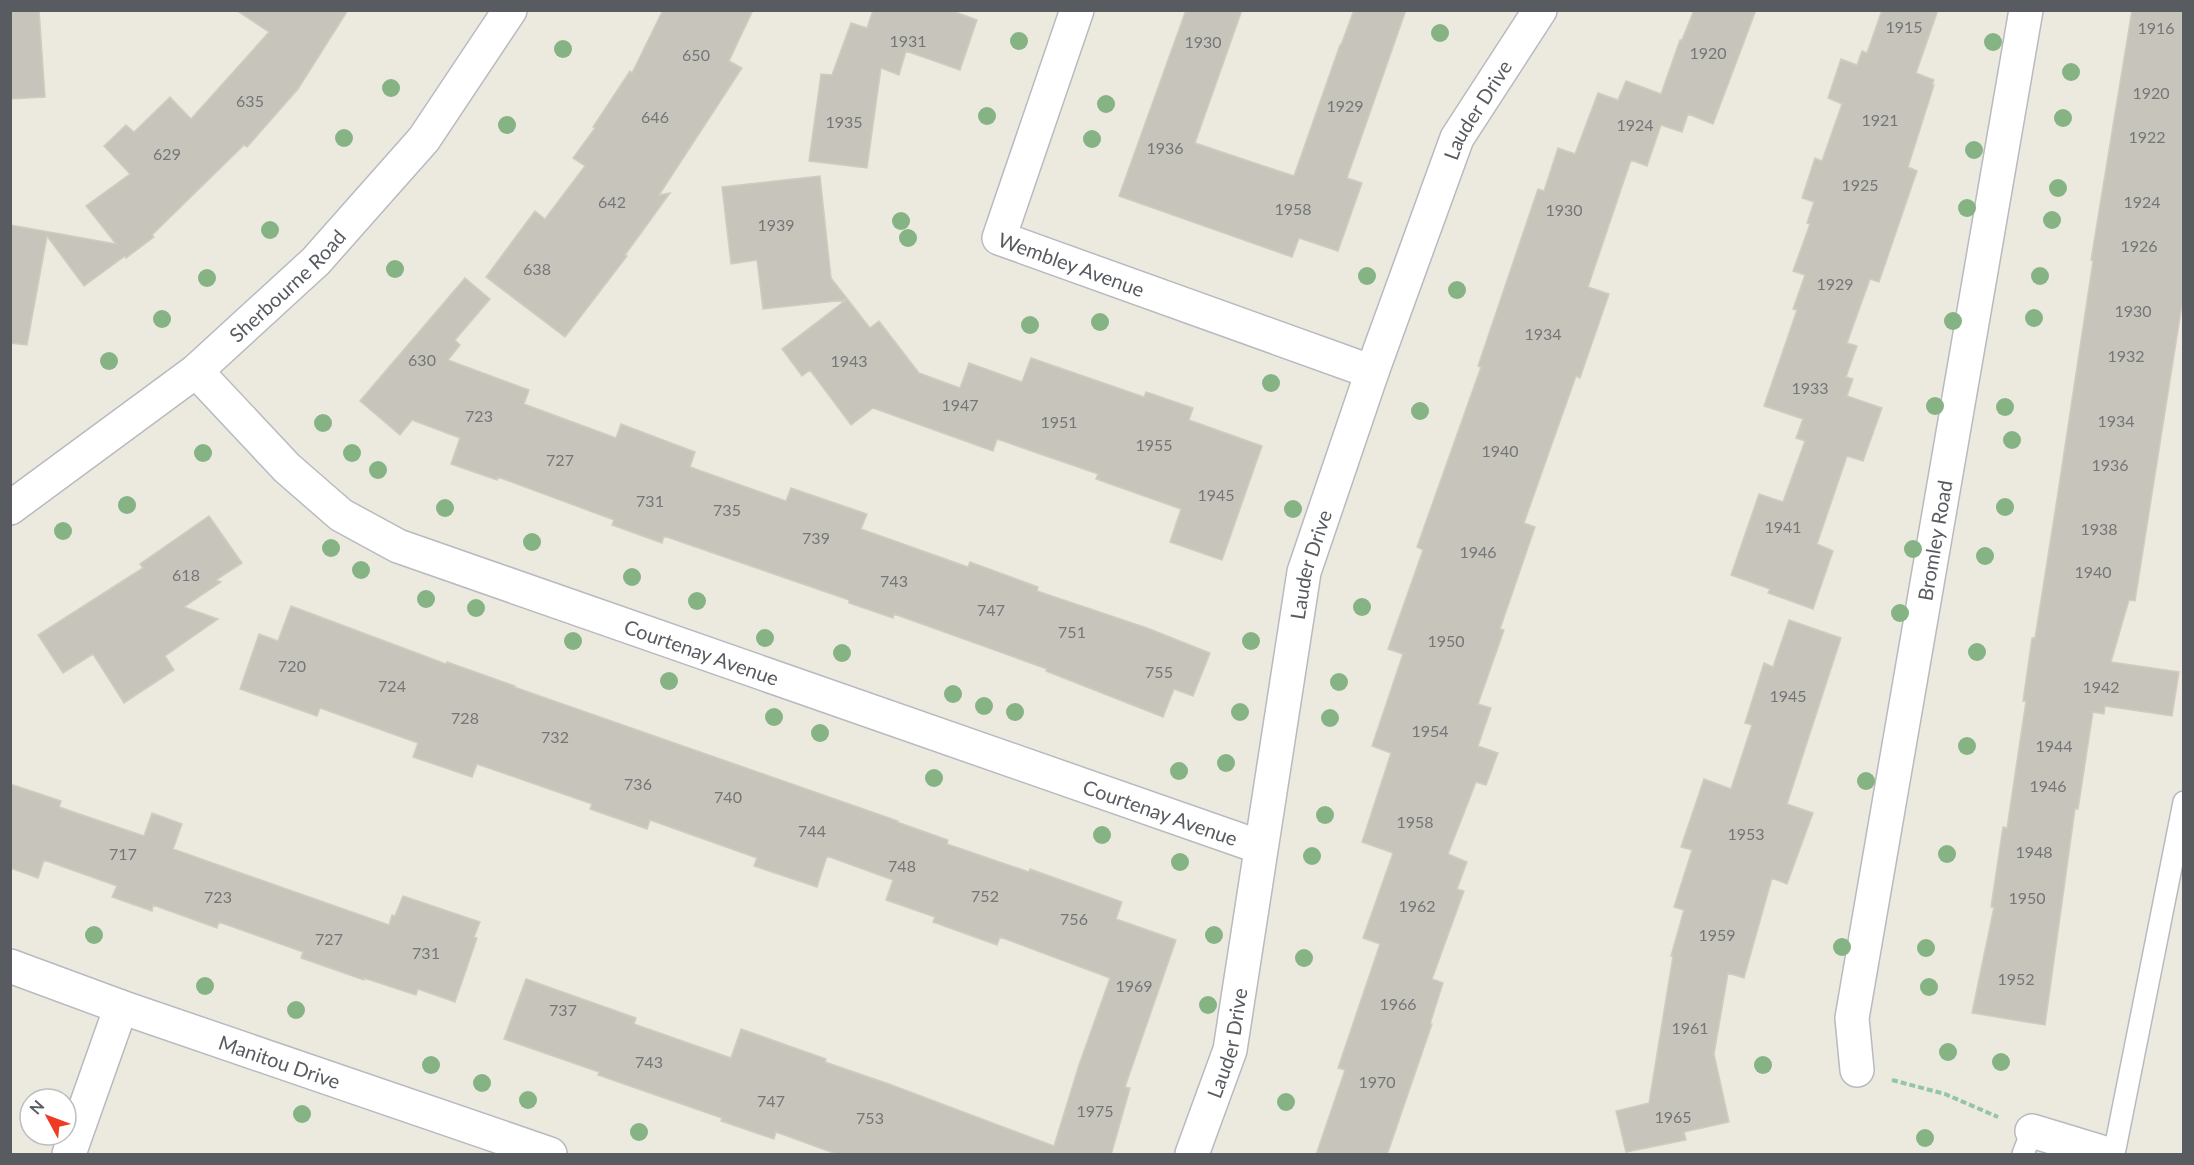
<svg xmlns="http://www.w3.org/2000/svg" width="2194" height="1165" font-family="Lato,sans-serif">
  <rect width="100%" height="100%" fill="#eceadf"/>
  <!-- building -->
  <path fill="#c7c4bc" stroke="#d1ccbe" stroke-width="1.5" d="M 10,10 L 39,10 L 45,97 L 10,99 Z
    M 236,10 L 348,10 L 298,89 L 247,147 L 244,145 L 152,235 L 154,237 L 126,258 L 125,256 L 84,286 L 47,236 L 27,345 L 10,343 L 10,225 L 116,244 L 86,206 L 130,174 L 104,146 L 126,125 L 134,132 L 170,97 L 191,119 L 269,32 Z
    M 663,10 L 753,10 L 729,61 L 742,68 L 659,195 L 670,193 L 625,255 L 627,256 L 565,337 L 486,277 L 535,211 L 545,219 L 585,166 L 573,158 L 595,128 L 593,127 L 630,71 L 632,73 Z
    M 873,10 L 950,10 L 977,20 L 960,70 L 906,51 L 899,75 L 881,68 L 867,168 L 809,161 L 821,74 L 832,75 L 851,23 L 867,28 Z
    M 1186,10 L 1242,10 L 1195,143 L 1294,176 L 1340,45 L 1341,45 L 1354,10 L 1406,10 L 1347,178 L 1362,183 L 1338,251 L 1299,238 L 1292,257 L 1119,196 Z
    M 1694,10 L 1756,10 L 1713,124 L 1688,114 L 1682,132 L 1661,125 L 1647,166 L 1631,160 L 1588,287 L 1609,294 L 1580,378 L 1576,376 L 1524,523 L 1535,527 L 1500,629 L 1504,630 L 1478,704 L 1491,708 L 1478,746 L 1498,753 L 1486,785 L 1476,782 L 1448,854 L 1467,862 L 1457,889 L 1464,891 L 1432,979 L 1443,983 L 1430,1024 L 1432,1024 L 1387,1155 L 1316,1155 L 1345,1070 L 1338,1068 L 1380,944 L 1363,938 L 1393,853 L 1362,842 L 1391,753 L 1372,746 L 1403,654 L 1388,649 L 1423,550 L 1417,547 L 1481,367 L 1478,366 L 1538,189 L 1544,191 L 1558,148 L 1575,154 L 1598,93 L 1618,100 L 1626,81 L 1661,94 L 1680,40 L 1682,40 Z
    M 1882,10 L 1938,10 L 1916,73 L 1934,80 L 1932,85 L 1934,85 L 1908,167 L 1917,171 L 1879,282 L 1870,279 L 1847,343 L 1857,346 L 1846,377 L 1853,379 L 1847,396 L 1882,408 L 1863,461 L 1847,456 L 1817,544 L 1833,551 L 1813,609 L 1768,593 L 1770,589 L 1731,575 L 1759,494 L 1783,502 L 1805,441 L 1796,438 L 1803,419 L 1764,406 L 1797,310 L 1793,309 L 1805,275 L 1793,271 L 1810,224 L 1807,223 L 1814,202 L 1802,198 L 1815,158 L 1822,161 L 1842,104 L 1828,98 L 1841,59 L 1857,65 L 1862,51 L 1867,53 Z
    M 2132,10 L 2184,10 L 2184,292 L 2135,601 L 2129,600 L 2111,662 L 2179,672 L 2172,716 L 2105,706 L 2104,714 L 2093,712 L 2078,809 L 2075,809 L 2045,1025 L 1972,1013 L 1994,907 L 1991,907 L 2003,827 L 2007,828 L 2026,701 L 2023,701 L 2032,638 L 2035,638 L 2057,499 L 2093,261 L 2091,260 Z
    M 820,176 L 831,278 L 870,328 L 879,321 L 919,373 L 960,388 L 969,363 L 1022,382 L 1031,358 L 1144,397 L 1146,392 L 1193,408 L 1189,420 L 1262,446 L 1222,560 L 1170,542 L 1181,509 L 1096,479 L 1098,474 L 997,439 L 993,451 L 873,408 L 851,425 L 810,370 L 802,376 L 782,349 L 846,300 L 763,309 L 757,260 L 731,264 L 722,187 Z
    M 465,278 L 490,299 L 455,340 L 460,345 L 448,360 L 529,390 L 524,404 L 616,438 L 621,424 L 695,452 L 690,467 L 786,501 L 791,488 L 867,514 L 861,529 L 968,567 L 970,562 L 1038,587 L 1037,591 L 1147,628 L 1210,653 L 1193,696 L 1174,689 L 1163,717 L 1046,671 L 1047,669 L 894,614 L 893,618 L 849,603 L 849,600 L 664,536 L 662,543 L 612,525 L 614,520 L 498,477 L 497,480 L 451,464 L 460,438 L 412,420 L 400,435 L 360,401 Z
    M 209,516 L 242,563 L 216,580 L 221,582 L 184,607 L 218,619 L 165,656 L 174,670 L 124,703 L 93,654 L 63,673 L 38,635 L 143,568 L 140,564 Z
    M 291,606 L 446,664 L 447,662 L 515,686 L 514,687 L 898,821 L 897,822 L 948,840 L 947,844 L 1029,872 L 1030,869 L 1122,902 L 1116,919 L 1176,940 L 1125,1087 L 1130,1088 L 1111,1155 L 839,1155 L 776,1132 L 774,1139 L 721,1121 L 722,1118 L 598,1075 L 599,1072 L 504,1039 L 526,979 L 636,1018 L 634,1024 L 731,1058 L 741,1029 L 826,1059 L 825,1062 L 889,1084 L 1054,1146 L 1079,1065 L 1110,978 L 1000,937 L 997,945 L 933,922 L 935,917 L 886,900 L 893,880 L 827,856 L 817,887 L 754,866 L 757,858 L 650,820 L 647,829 L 590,809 L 592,804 L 477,764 L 472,777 L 413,757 L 418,743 L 320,708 L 317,716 L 240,689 L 259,634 L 278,641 Z
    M 1789,620 L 1841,638 L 1787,804 L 1813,813 L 1787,884 L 1772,878 L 1744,978 L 1728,973 L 1714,1054 L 1729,1122 L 1684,1132 L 1686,1140 L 1626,1152 L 1616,1111 L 1649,1103 L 1673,956 L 1671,956 L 1684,910 L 1674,907 L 1692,850 L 1681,847 L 1704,779 L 1731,789 L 1752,725 L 1745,723 L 1764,663 L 1773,667 Z
    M 10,784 L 61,801 L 59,807 L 144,836 L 152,813 L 182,824 L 173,849 L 389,925 L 392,915 L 395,916 L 403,896 L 480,922 L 474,937 L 477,938 L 455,1002 L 418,989 L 416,995 L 364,978 L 364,980 L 301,958 L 303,952 L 219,922 L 217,928 L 153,905 L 152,911 L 112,897 L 117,886 L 44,860 L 38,878 L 10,868 Z"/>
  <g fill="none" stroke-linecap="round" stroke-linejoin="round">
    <!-- service casing -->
    <g stroke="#b7babf" stroke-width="24">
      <path id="service" d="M 2023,1154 L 2032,1131
        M 2114,1154 L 2184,802"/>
    </g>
    <!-- minor casing -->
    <g stroke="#b7babf" stroke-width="36">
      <g id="minor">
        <path id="s1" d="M 1077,10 L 999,238 L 1372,372"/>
        <path id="s2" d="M 196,371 L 287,468 L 341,515 L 398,546 L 1260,847"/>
        <path id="s3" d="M 10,966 L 121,1007 L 550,1154"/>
        <path id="s4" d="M 1857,1070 L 1852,1018 L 2026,10"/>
        <path d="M 2032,1131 L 2108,1154"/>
        <path d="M 69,1154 L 121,1007"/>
        <path id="s5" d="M 1192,1154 L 1230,1050 L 1304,572 L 1372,372 L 1457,138 L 1540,10"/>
      </g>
    </g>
    <!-- tertiary casing -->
    <g stroke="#b7babf" stroke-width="36">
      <g id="tertiary">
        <path id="s6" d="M 10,508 L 196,371 L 316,261 L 424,139 L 510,10"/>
      </g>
    </g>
    <!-- path -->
    <path stroke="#93c6a4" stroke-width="4" stroke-dasharray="6 3" stroke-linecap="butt" d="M 1892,1080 L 1945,1094 L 1998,1117"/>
    <!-- service -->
    <use href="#service" stroke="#fff" stroke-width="21"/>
    <!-- minor -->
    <use href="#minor" stroke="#fff" stroke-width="33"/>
    <!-- tertiary -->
    <use href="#tertiary" stroke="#fff" stroke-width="33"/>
  </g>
  <!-- trees -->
  <g fill="#86b384">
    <circle cx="1440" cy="33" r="9"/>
    <circle cx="1019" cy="41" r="9"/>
    <circle cx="1993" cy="42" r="9"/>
    <circle cx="563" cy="49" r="9"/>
    <circle cx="2071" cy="72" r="9"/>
    <circle cx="391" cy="88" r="9"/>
    <circle cx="1106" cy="104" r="9"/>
    <circle cx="987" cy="116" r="9"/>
    <circle cx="2063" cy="118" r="9"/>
    <circle cx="507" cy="125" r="9"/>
    <circle cx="344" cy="138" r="9"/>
    <circle cx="1092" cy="139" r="9"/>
    <circle cx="1974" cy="150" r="9"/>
    <circle cx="2058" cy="188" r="9"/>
    <circle cx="1967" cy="208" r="9"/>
    <circle cx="2052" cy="220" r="9"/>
    <circle cx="901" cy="221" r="9"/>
    <circle cx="270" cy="230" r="9"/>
    <circle cx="908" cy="238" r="9"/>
    <circle cx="395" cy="269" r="9"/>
    <circle cx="1367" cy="276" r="9"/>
    <circle cx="2040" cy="276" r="9"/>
    <circle cx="207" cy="278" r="9"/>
    <circle cx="1457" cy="290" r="9"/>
    <circle cx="2034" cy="318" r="9"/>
    <circle cx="162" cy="319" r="9"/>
    <circle cx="1953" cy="321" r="9"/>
    <circle cx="1100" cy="322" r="9"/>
    <circle cx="1030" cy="325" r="9"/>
    <circle cx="109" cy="361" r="9"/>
    <circle cx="1271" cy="383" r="9"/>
    <circle cx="1935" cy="406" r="9"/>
    <circle cx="2005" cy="407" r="9"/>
    <circle cx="1420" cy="411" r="9"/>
    <circle cx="323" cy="423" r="9"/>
    <circle cx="2012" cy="440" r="9"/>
    <circle cx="203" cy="453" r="9"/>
    <circle cx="352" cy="453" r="9"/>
    <circle cx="378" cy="470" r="9"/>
    <circle cx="127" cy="505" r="9"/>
    <circle cx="2005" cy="507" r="9"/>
    <circle cx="445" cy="508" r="9"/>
    <circle cx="1293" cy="509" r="9"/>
    <circle cx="63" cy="531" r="9"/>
    <circle cx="532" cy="542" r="9"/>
    <circle cx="331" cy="548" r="9"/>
    <circle cx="1913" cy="549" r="9"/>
    <circle cx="1985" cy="556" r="9"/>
    <circle cx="361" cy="570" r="9"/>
    <circle cx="632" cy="577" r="9"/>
    <circle cx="426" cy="599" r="9"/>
    <circle cx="697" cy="601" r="9"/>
    <circle cx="1362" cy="607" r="9"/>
    <circle cx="476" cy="608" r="9"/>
    <circle cx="1900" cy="613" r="9"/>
    <circle cx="765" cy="638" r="9"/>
    <circle cx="573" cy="641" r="9"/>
    <circle cx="1251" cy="641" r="9"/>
    <circle cx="1977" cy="652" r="9"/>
    <circle cx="842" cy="653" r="9"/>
    <circle cx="669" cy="681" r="9"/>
    <circle cx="1339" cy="682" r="9"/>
    <circle cx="953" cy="694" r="9"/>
    <circle cx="984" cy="706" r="9"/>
    <circle cx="1015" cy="712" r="9"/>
    <circle cx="1240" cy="712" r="9"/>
    <circle cx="774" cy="717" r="9"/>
    <circle cx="1330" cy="718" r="9"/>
    <circle cx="820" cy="733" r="9"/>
    <circle cx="1967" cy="746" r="9"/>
    <circle cx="1226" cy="763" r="9"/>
    <circle cx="1179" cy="771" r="9"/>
    <circle cx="934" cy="778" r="9"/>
    <circle cx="1866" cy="781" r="9"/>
    <circle cx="1325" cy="815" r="9"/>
    <circle cx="1102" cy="835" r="9"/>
    <circle cx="1947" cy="854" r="9"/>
    <circle cx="1312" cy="856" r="9"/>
    <circle cx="1180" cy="862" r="9"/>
    <circle cx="94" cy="935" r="9"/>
    <circle cx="1214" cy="935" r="9"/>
    <circle cx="1842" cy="947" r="9"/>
    <circle cx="1926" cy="948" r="9"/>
    <circle cx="1304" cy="958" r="9"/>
    <circle cx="205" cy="986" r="9"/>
    <circle cx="1929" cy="987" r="9"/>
    <circle cx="1208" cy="1005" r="9"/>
    <circle cx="296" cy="1010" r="9"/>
    <circle cx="1948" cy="1052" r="9"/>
    <circle cx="2001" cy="1062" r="9"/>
    <circle cx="431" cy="1065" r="9"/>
    <circle cx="1763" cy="1065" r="9"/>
    <circle cx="482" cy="1083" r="9"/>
    <circle cx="528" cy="1100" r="9"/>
    <circle cx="1286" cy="1102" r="9"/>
    <circle cx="302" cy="1114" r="9"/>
    <circle cx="639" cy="1132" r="9"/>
    <circle cx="1925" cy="1138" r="9"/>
  </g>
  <g text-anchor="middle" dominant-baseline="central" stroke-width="4.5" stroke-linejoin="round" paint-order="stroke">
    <!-- number labels -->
    <g font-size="16" fill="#747678">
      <text x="1904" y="26">1915</text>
      <text x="2156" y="27">1916</text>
      <text x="908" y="40">1931</text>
      <text x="1203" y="41">1930</text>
      <text x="1708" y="52">1920</text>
      <text x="696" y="54">650</text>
      <text x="2151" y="92">1920</text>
      <text x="250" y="100">635</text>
      <text x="1345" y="105">1929</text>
      <text x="655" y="116">646</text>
      <text x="1880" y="119">1921</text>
      <text x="844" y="121">1935</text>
      <text x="1635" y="124">1924</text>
      <text x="2147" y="136">1922</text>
      <text x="1165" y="147">1936</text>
      <text x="167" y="153">629</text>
      <text x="1860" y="184">1925</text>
      <text x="612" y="201">642</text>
      <text x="2142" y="201">1924</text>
      <text x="1293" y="208">1958</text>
      <text x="1564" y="209">1930</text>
      <text x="776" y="224">1939</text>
      <text x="2139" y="245">1926</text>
      <text x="537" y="268">638</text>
      <text x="1835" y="283">1929</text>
      <text x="2133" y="310">1930</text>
      <text x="1543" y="333">1934</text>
      <text x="2126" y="355">1932</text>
      <text x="422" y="359">630</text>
      <text x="849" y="360">1943</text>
      <text x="1810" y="387">1933</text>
      <text x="960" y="404">1947</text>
      <text x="479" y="415">723</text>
      <text x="2116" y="420">1934</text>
      <text x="1059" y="421">1951</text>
      <text x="1154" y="444">1955</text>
      <text x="1500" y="450">1940</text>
      <text x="560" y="459">727</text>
      <text x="2110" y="464">1936</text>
      <text x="1216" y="494">1945</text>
      <text x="650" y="500">731</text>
      <text x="727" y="509">735</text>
      <text x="1783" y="526">1941</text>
      <text x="2099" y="528">1938</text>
      <text x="816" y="537">739</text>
      <text x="1478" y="551">1946</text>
      <text x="2093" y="571">1940</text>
      <text x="186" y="574">618</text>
      <text x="894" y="580">743</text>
      <text x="991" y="609">747</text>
      <text x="1072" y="631">751</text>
      <text x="1446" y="640">1950</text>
      <text x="292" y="665">720</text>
      <text x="1159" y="671">755</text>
      <text x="392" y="685">724</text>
      <text x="2101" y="686">1942</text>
      <text x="1788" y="695">1945</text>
      <text x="465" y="717">728</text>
      <text x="1430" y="730">1954</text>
      <text x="555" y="736">732</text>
      <text x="2054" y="745">1944</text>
      <text x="638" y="783">736</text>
      <text x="2048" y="785">1946</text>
      <text x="728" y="796">740</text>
      <text x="1415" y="821">1958</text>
      <text x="812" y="830">744</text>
      <text x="1746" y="833">1953</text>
      <text x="2034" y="851">1948</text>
      <text x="123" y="853">717</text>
      <text x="902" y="865">748</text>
      <text x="985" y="895">752</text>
      <text x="218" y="896">723</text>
      <text x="2027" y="897">1950</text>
      <text x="1417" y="905">1962</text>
      <text x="1074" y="918">756</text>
      <text x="1717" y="934">1959</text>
      <text x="329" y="938">727</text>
      <text x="426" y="952">731</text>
      <text x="2016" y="978">1952</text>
      <text x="1134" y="985">1969</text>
      <text x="1398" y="1003">1966</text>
      <text x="563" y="1009">737</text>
      <text x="1690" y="1027">1961</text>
      <text x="649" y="1061">743</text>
      <text x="1377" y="1081">1970</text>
      <text x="771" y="1100">747</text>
      <text x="1095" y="1110">1975</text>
      <text x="1673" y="1116">1965</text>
      <text x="870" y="1117">753</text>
    </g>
    <!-- street labels -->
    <g font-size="20" fill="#585c61" stroke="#fff">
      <text stroke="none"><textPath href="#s5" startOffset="1089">Lauder Drive</textPath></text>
      <text stroke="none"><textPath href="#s1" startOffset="318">Wembley Avenue</textPath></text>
      <text stroke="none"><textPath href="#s6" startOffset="356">Sherbourne Road</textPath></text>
      <text stroke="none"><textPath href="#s4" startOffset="537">Bromley Road</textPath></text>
      <text stroke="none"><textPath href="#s5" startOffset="603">Lauder Drive</textPath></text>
      <text stroke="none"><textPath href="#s2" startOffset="591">Courtenay Avenue</textPath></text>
      <text stroke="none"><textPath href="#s2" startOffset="1077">Courtenay Avenue</textPath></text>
      <text stroke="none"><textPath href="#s5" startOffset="117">Lauder Drive</textPath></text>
      <text stroke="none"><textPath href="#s3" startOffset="286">Manitou Drive</textPath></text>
    </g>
  </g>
  <!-- border -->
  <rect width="2194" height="1165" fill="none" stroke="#585c61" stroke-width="24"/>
  <!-- north arrow -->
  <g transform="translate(48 1117) rotate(311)"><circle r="28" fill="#ffffff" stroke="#bcbec0" stroke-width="1.5"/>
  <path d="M0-4.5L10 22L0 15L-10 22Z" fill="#ee3b23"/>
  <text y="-9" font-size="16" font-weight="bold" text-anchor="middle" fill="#585c61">N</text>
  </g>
</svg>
